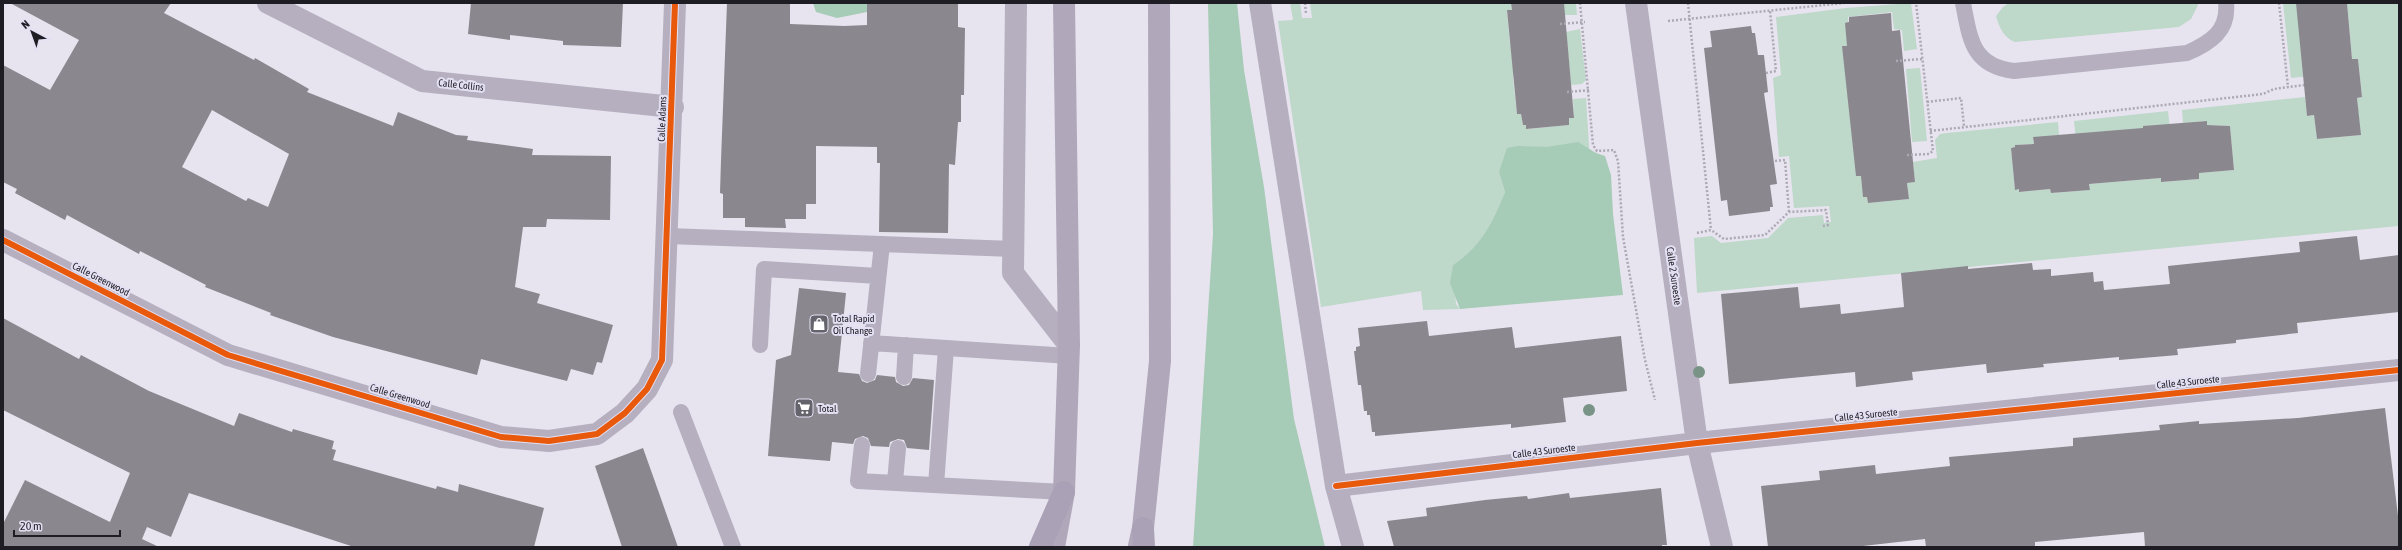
<svg xmlns="http://www.w3.org/2000/svg" width="2402" height="550" font-family="'Asap Condensed',sans-serif">
  <rect width="100%" height="100%" fill="#e7e4ef"/>
  <!-- green -->
  <path fill="#bed8ca" d="M 1290,3 L 1300,3 L 1302,18 L 1312,18 L 1310,3 L 1511,3 L 1512,10 L 1507,11 L 1510,45 L 1515,45 L 1513,79 L 1517,114 L 1521,114 L 1523,125 L 1526,125 L 1527,129 L 1569,125 L 1569,118 L 1574,118 L 1573,99 L 1586,98 L 1590,161 L 1499,172 L 1505,192 C 1492,224 1481,246 1453,265 L 1456,304 L 1460,309 L 1423,310 L 1421,291 L 1321,307 L 1278,21 L 1293,20 Z
    M 1564,3 L 1576,3 L 1577,15 L 1564,15 Z
    M 1911,3 L 1917,49 L 1904,51 L 1902,30 L 1894,29 L 1892,12 L 1848,17 L 1868,203 L 1909,199 L 1907,183 L 1915,182 L 1913,162 L 1937,158 L 1935,140 L 1940,134 L 1947,133 L 2058,122 L 2059,135 L 2033,138 L 2034,144 L 2015,145 L 2015,147 L 2011,148 L 2015,189 L 2019,189 L 2019,192 L 2050,189 L 2051,193 L 2090,190 L 2089,184 L 2161,178 L 2161,182 L 2199,179 L 2199,173 L 2234,170 L 2230,126 L 2207,125 L 2206,121 L 2183,123 L 2182,110 L 2305,97 L 2307,116 L 2314,115 L 2317,139 L 2360,135 L 2357,98 L 2362,97 L 2358,59 L 2352,59 L 2347,3 L 2399,3 L 2399,226 L 1697,293 L 1694,238 L 1712,236 L 1721,243 L 1768,238 L 1788,218 L 1823,215 L 1824,223 L 1831,222 L 1829,206 L 1794,208 L 1789,156 L 1779,157 L 1773,78 L 1781,75 L 1776,17 L 1846,8 Z
    M 2009,3 L 2198,3 L 2198,5 L 2191,19 L 2179,27 L 2015,42 C 2004,38 1999,27 1996,16 L 2003,7 Z
    M 2283,3 L 2303,3 L 2311,76 L 2291,78 Z
    M 1580,29 L 1586,80 L 1582,84 L 1571,85 L 1566,32 Z
    M 1920,68 L 1927,141 L 1912,142 L 1906,69 Z
    M 2168,111 L 2170,129 L 2076,139 L 2074,121 Z"/>
  <!-- forest -->
  <path fill="#a6cbb6" d="M 813,3 L 867,3 L 867,12 L 837,18 L 816,12 Z
    M 1208,3 L 1237,3 L 1244,70 L 1264,187 L 1294,419 L 1325,547 L 1193,547 L 1213,234 Z
    M 1578,142 L 1596,153 L 1605,156 L 1611,175 L 1613,214 L 1623,295 L 1460,309 L 1450,283 L 1453,265 C 1481,246 1492,224 1505,192 L 1499,172 L 1507,148 L 1518,146 L 1547,147 Z"/>
  <!-- building -->
  <path fill="#8b878e" fill-rule="evenodd" d="M 10,3 L 171,3 L 164,13 L 254,60 L 255,58 L 309,89 L 307,92 L 393,126 L 398,112 L 456,135 L 468,136 L 467,140 L 533,149 L 532,155 L 611,156 L 610,220 L 547,219 L 546,227 L 523,227 L 515,287 L 540,294 L 537,303 L 613,325 L 602,363 L 597,362 L 593,375 L 571,369 L 567,381 L 481,359 L 477,375 L 333,337 L 270,315 L 271,313 L 205,287 L 206,285 L 140,251 L 139,254 L 67,215 L 65,220 L 15,193 L 17,189 L 3,182 L 3,65 L 50,90 L 79,40 ZM 212,110 L 289,154 L 268,207 L 248,198 L 246,201 L 182,167 Z
    M 471,3 L 623,3 L 621,47 L 563,45 L 563,41 L 510,35 L 510,40 L 468,34 Z
    M 727,3 L 790,3 L 790,24 L 844,26 L 867,25 L 867,3 L 958,3 L 958,27 L 965,28 L 964,95 L 961,95 L 961,122 L 958,122 L 955,165 L 949,164 L 948,233 L 879,232 L 880,163 L 877,163 L 877,147 L 816,146 L 816,204 L 806,204 L 806,219 L 785,219 L 786,228 L 745,227 L 745,218 L 723,218 L 723,194 L 720,193 L 721,160 Z
    M 1511,3 L 1564,3 L 1574,118 L 1569,118 L 1569,125 L 1526,129 L 1526,125 L 1523,125 L 1521,114 L 1517,114 L 1507,10 L 1512,10 Z
    M 2296,3 L 2347,3 L 2352,59 L 2358,59 L 2362,97 L 2357,98 L 2361,135 L 2317,139 L 2314,115 L 2307,116 Z
    M 1891,13 L 1892,31 L 1900,30 L 1915,182 L 1907,183 L 1909,199 L 1868,203 L 1867,197 L 1863,197 L 1861,176 L 1856,176 L 1842,46 L 1847,46 L 1845,23 L 1849,22 L 1849,17 Z
    M 1751,26 L 1752,33 L 1755,33 L 1758,55 L 1764,55 L 1768,92 L 1764,93 L 1777,184 L 1770,185 L 1773,207 L 1770,207 L 1770,211 L 1729,216 L 1727,200 L 1721,201 L 1704,48 L 1712,47 L 1710,31 Z
    M 2207,121 L 2207,125 L 2230,126 L 2234,170 L 2199,173 L 2199,179 L 2161,182 L 2161,178 L 2089,184 L 2090,190 L 2051,193 L 2050,189 L 2019,192 L 2019,189 L 2015,190 L 2011,148 L 2015,147 L 2015,145 L 2034,144 L 2033,137 L 2143,128 L 2143,126 Z
    M 2357,236 L 2360,260 L 2399,255 L 2399,312 L 2297,323 L 2298,333 L 2236,340 L 2236,343 L 2177,349 L 2178,355 L 2119,360 L 2119,357 L 2043,364 L 2044,367 L 1987,373 L 1986,364 L 1912,372 L 1913,380 L 1856,387 L 1855,372 L 1729,384 L 1721,294 L 1798,287 L 1800,308 L 1840,304 L 1841,314 L 1904,307 L 1901,273 L 1968,266 L 1968,269 L 2032,263 L 2033,270 L 2051,269 L 2051,276 L 2093,272 L 2094,282 L 2103,281 L 2104,290 L 2170,284 L 2168,266 L 2300,252 L 2299,242 Z
    M 799,288 L 846,293 L 838,372 L 859,374 L 862,381 L 867,383 L 875,380 L 877,375 L 895,377 L 896,382 L 903,386 L 909,385 L 913,378 L 934,380 L 929,450 L 907,448 L 904,440 L 898,439 L 890,442 L 889,447 L 871,446 L 868,438 L 863,436 L 855,439 L 853,444 L 832,442 L 830,461 L 768,456 L 776,360 L 791,355 Z
    M 3,318 L 79,359 L 81,355 L 149,391 L 234,426 L 239,413 L 292,432 L 293,429 L 334,441 L 332,449 L 336,450 L 333,460 L 436,489 L 437,486 L 458,492 L 459,484 L 544,508 L 534,547 L 354,547 L 189,493 L 171,537 L 147,527 L 142,539 L 159,547 L 3,547 L 3,524 L 25,480 L 110,522 L 130,473 L 3,410 Z
    M 1427,321 L 1429,336 L 1512,327 L 1515,348 L 1621,336 L 1627,391 L 1563,398 L 1566,422 L 1511,428 L 1511,424 L 1375,436 L 1375,432 L 1372,432 L 1370,415 L 1367,415 L 1367,411 L 1364,411 L 1361,385 L 1358,385 L 1354,351 L 1356,351 L 1356,347 L 1360,346 L 1358,328 Z
    M 2385,408 L 2399,524 L 2399,547 L 2145,547 L 2144,532 L 2035,542 L 2035,547 L 1926,547 L 1925,539 L 1854,547 L 1768,547 L 1761,486 L 1820,480 L 1819,471 L 1875,465 L 1876,474 L 1950,466 L 1949,457 L 2073,446 L 2073,438 L 2160,430 L 2159,425 L 2199,421 L 2199,424 L 2298,418 Z
    M 643,448 L 659,493 L 678,547 L 622,547 L 595,466 Z
    M 1661,488 L 1667,545 L 1662,545 L 1662,547 L 1394,547 L 1387,521 L 1427,516 L 1426,508 L 1485,500 L 1527,496 L 1528,499 L 1569,493 L 1570,498 Z"/>
  <g fill="none" stroke-linecap="round" stroke-linejoin="round">
    <!-- path -->
    <path stroke="#aca8b4" stroke-width="2.5" stroke-dasharray="2 2" stroke-linecap="butt" d="M 1305,3 L 1306,14
      M 1580,3 L 1593,145 L 1597,151 L 1614,150 L 1618,161 L 1623,237 L 1645,360 L 1655,400
      M 1688,3 L 1711,230
      M 2279,3 L 2288,87
      M 1668,21 L 1844,3
      M 1560,24 L 1585,22
      M 1896,61 L 1922,59
      M 1766,73 L 1776,71 L 1770,11
      M 1567,92 L 1591,90
      M 1927,102 L 1961,98 L 1964,126
      M 1930,131 L 2263,94 L 2274,89 L 2304,85
      M 1907,155 L 1929,154 L 1933,151 L 1916,3
      M 1775,161 L 1785,160 L 1789,212
      M 1697,233 L 1711,230 L 1724,239 L 1765,235 L 1789,212 L 1826,210 L 1828,225 L 1823,226"/>
    <!-- service -->
    <path stroke="#b6afbf" stroke-width="16" d="M 1963,3 C 1970,39 1972,66 2014,71 L 2187,53 C 2210,43 2229,31 2226,3
      M 668,236 L 1013,249
      M 871,343 L 1069,356
      M 760,345 L 764,269 L 878,276
      M 868,374 L 882,244
      M 904,377 L 906,345
      M 681,412 L 733,547
      M 862,445 L 858,481 L 1064,492
      M 895,482 L 898,448
      M 936,485 L 946,348"/>
    <!-- minor -->
    <path stroke="#b6afbf" stroke-width="22" d="M 268,3 L 422,81 L 673,107
      M 1016,3 L 1013,273 L 1069,345
      M 1260,3 L 1336,486 L 1353,547
      M 1636,3 L 1697,443 L 1722,547
      M 3,240 L 228,355 L 501,437 L 549,441 L 597,434 L 625,413 L 647,389 L 662,360 L 675,3
      M 1336,486 L 1697,443 L 2399,370"/>
    <!-- primary -->
    <path stroke="#b0a8ba" stroke-width="22" d="M 1139,546 L 1143,528 L 1160,361 L 1159,3
      M 1054,547 L 1064,492 L 1069,345 L 1064,3"/>
    <!-- motorway -->
    <path stroke="#aaa1b6" stroke-width="22" d="M 1143,528 L 1144,547
      M 1040,547 L 1064,492"/>
    <!-- cycleway casing -->
    <g stroke="#e4e0f3" stroke-width="8">
      <path id="cycleway" d="M 3,240 L 228,355 L 501,437 L 549,441 L 597,434 L 625,413 L 647,389 L 662,360 L 675,3
        M 1336,486 L 1697,443 L 2399,370"/>
    </g>
    <!-- cycleway -->
    <use href="#cycleway" stroke="#e8590c" stroke-width="6"/>
  </g>
  <!-- trees -->
  <g fill="#799487">
    <circle cx="1699" cy="372" r="6"/>
    <circle cx="1589" cy="410" r="6"/>
  </g>
  <!-- icons -->
  <defs>
    <g id="shop-square" transform="scale(1)"><rect x="-9" y="-9" width="18" height="18" rx="4" fill="#65636b" stroke="#e4e0f3"/><path d="M-5-2.5h2.3a2.7 3.5 0 0 1 5.4 0H5L5.5 6h-11ZM-1.5-2.5h3a1.5 2.3 0 0 0-3 0Z" fill="#fff"/></g>
    <g id="supermarket-square" transform="scale(1)"><rect x="-9" y="-9" width="18" height="18" rx="4" fill="#65636b" stroke="#e4e0f3"/><path d="M-6-5.5h2.5l.6 2H6L4.5 2H-2.5L-4.4-4H-6ZM-1.5 3.2a1.3 1.3 0 1 0 .1 0ZM3 3.2a1.3 1.3 0 1 0 .1 0Z" fill="#fff"/></g>
  </defs>
  <g fill-rule="evenodd">
    <use href="#shop-square" x="819" y="324"/>
    <use href="#supermarket-square" x="804" y="408"/>
  </g>
  <g text-anchor="middle" dominant-baseline="central" stroke-width="4" stroke-linejoin="round" paint-order="stroke">
    <!-- street labels -->
    <g font-size="10" fill="#1f1d24" stroke="#e4e0f3">
      <text transform="translate(461 85) rotate(6)">Calle Collins</text>
      <text transform="translate(662 119) rotate(-88)">Calle Adams</text>
      <text transform="translate(1674 276) rotate(82)">Calle 2 Suroeste</text>
      <text transform="translate(101 279) rotate(27)">Calle Greenwood</text>
      <text transform="translate(2188 382) rotate(-6)">Calle 43 Suroeste</text>
      <text transform="translate(400 396) rotate(17)">Calle Greenwood</text>
      <text transform="translate(1866 415) rotate(-6)">Calle 43 Suroeste</text>
      <text transform="translate(1544 451) rotate(-7)">Calle 43 Suroeste</text>
    </g>
    <!-- poi labels -->
    <g font-size="10" fill="#1f1d24" stroke="#e4e0f3" text-anchor="start">
      <text x="833" y="318">Total Rapid<tspan x="833" dy="12">Oil Change</tspan></text>
      <text x="818" y="408">Total</text>
    </g>
  </g>
  <!-- border -->
  <rect width="2402" height="550" fill="none" stroke="#1f1d24" stroke-width="8"/>
  <!-- north arrow -->
  <g transform="translate(32 32) rotate(319)" stroke="#e4e0f3" stroke-width="3" paint-order="stroke">
  <path d="M0-3L7 15L0 10L-7 15Z" fill="#1f1d24"/>
  <text y="-6" font-size="11" font-weight="bold" text-anchor="middle" fill="#1f1d24">N</text>
  </g>
  <!-- scale -->
  <path d="M14 530v6h106v-6" fill="none" stroke="#1f1d24" stroke-width="2"/>
  <text x="20" y="530" font-size="12" fill="#1f1d24" stroke="#e4e0f3" stroke-width="3" paint-order="stroke">20 m</text>
</svg>
